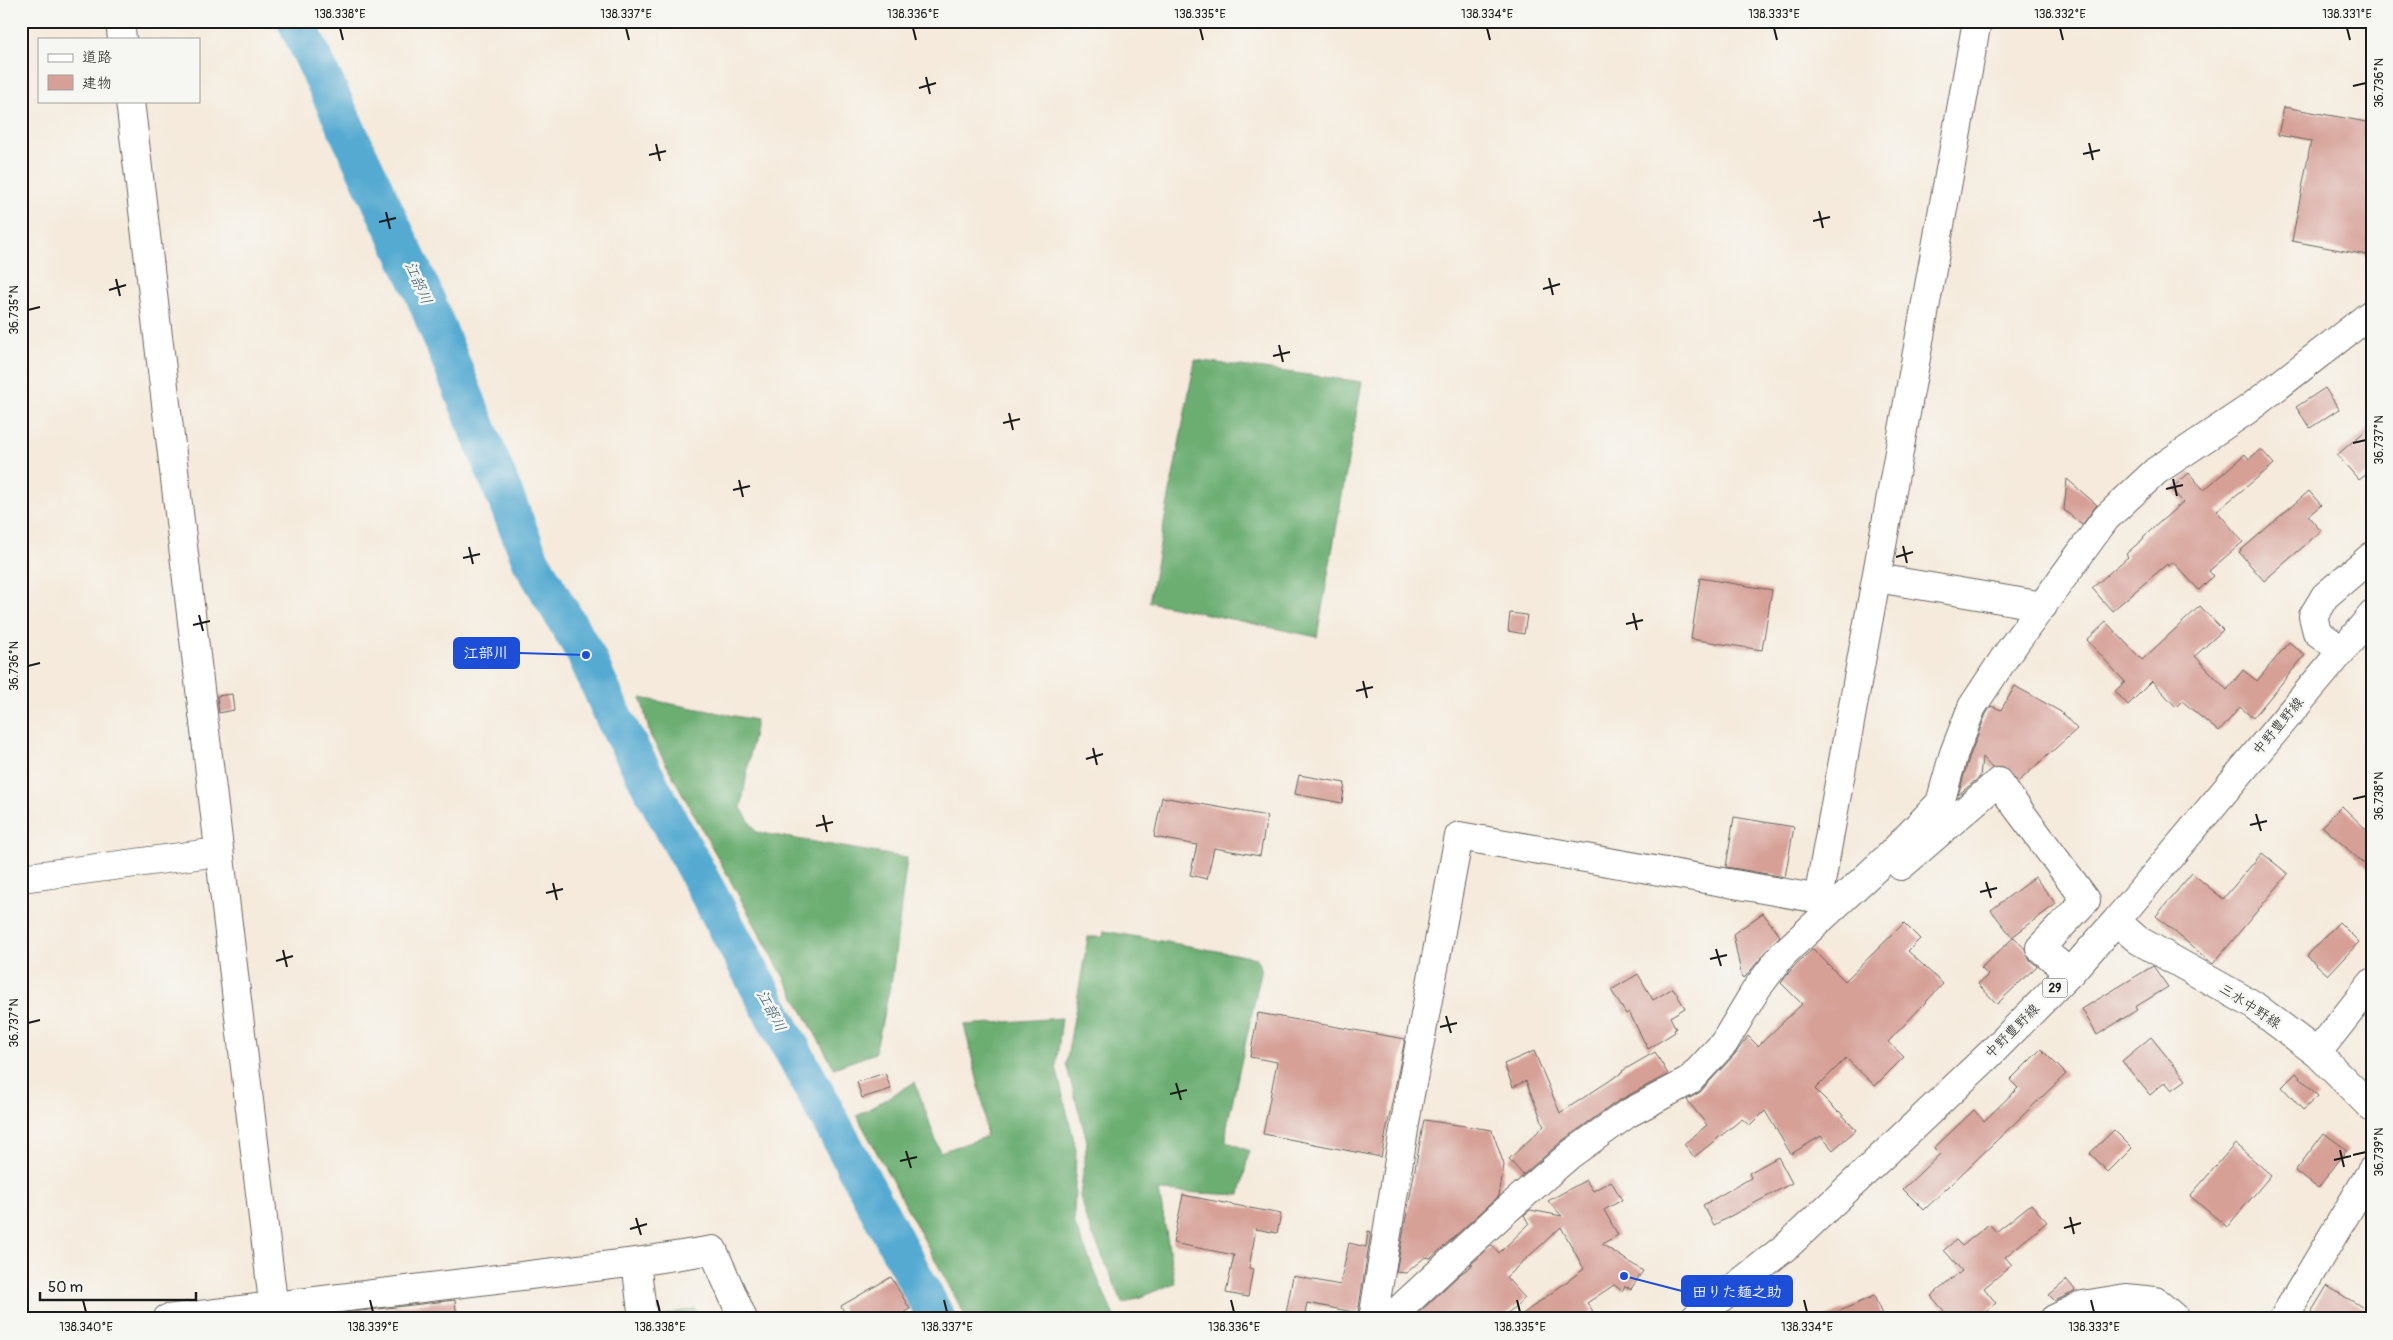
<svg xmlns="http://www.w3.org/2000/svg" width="2393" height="1340" font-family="Pangolin,'Klee One',sans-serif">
  <rect width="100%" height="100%" fill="#f6f6f2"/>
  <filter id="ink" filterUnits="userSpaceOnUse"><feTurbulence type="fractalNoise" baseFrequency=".02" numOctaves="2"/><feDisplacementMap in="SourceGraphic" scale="10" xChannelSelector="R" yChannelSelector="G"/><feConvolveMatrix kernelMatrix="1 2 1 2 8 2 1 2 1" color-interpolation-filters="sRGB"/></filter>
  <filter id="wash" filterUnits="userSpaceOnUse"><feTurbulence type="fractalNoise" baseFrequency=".0096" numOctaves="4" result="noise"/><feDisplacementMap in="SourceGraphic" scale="20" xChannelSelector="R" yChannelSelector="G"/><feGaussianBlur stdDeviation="1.12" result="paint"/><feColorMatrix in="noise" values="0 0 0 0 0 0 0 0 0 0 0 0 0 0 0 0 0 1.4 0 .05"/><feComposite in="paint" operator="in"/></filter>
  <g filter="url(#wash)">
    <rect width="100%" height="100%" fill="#f5eadb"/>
    <!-- forest -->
    <path fill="#6cae72" stroke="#446547" d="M 1195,360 L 1362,382 L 1317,637 L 1149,602 Z
      M 641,698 L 756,720 L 741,808 L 756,832 L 907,858 L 892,978 L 875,1053 L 834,1068 L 650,735 Z
      M 1104,931 L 1257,958 L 1261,972 L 1227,1126 L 1226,1141 L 1249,1151 L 1240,1195 L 1159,1191 L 1175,1283 L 1123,1304 L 1086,1219 L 1080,1196 L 1087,1141 L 1066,1064 L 1088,937 L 1103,937 Z
      M 1062,1018 L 1056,1067 L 1076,1149 L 1074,1223 L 1115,1319 L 967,1319 L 857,1116 L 915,1082 L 940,1152 L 986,1137 L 984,1108 L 964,1025 Z
      M 695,1308 L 699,1319 L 664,1319 L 666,1315 Z"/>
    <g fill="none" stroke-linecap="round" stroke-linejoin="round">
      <!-- river -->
      <path stroke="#55aad1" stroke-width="38" d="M 296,21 L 422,290 L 531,561 L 586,655 L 615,720 L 937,1319"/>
    </g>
    <g id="blocks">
      <!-- building -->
      <path fill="#d6a097" d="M 2284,107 L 2372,123 L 2372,256 L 2292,241 L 2311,141 L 2278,135 Z
        M 2325,388 L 2339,409 L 2310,428 L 2296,407 Z
        M 2372,425 L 2372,470 L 2359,480 L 2337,455 Z
        M 2261,449 L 2274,464 L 2217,511 L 2243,542 L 2209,571 L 2213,576 L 2199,590 L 2173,562 L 2168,566 L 2167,564 L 2112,611 L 2092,588 L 2128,557 L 2126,554 L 2144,538 L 2143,537 L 2183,502 L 2171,489 L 2189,473 L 2204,490 L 2245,454 L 2249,459 Z
        M 2067,479 L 2097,505 L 2082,525 L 2064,510 Z
        M 2309,491 L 2321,505 L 2308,516 L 2321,531 L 2264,581 L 2239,552 Z
        M 1700,578 L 1772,590 L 1762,650 L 1691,639 Z
        M 2200,606 L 2223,630 L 2195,656 L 2227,690 L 2243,670 L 2257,681 L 2289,642 L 2305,655 L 2253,718 L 2240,707 L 2219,732 L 2182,701 L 2176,707 L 2152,681 L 2128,705 L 2115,691 L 2125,682 L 2087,640 L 2106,622 L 2142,660 Z
        M 1510,613 L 1527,615 L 1524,634 L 1508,631 Z
        M 2015,686 L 2061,712 L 2077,729 L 2018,782 L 2004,768 L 1992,768 L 1982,757 L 1980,777 L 1958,795 L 1969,758 L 1986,714 L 1991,706 L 2001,710 Z
        M 232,694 L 234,710 L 219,713 L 217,696 Z
        M 1299,775 L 1345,783 L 1342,803 L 1295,794 Z
        M 1162,797 L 1267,816 L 1260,856 L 1214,848 L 1207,879 L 1190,875 L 1197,845 L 1154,837 Z
        M 2342,806 L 2372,835 L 2372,871 L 2322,826 Z
        M 1734,817 L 1794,827 L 1785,877 L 1726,867 Z
        M 2262,853 L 2288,874 L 2213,964 L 2156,916 L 2192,873 L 2223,899 Z
        M 2035,877 L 2056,904 L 2012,937 L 1991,910 Z
        M 1763,913 L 1780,936 L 1745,977 L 1742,978 L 1733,934 Z
        M 2339,922 L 2359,942 L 2328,975 L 2307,956 Z
        M 1904,923 L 1920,939 L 1908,951 L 1943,984 L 1888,1042 L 1904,1057 L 1875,1086 L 1846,1058 L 1815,1089 L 1838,1112 L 1839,1111 L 1856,1130 L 1833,1150 L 1821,1136 L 1791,1154 L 1765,1111 L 1750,1126 L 1742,1119 L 1694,1157 L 1684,1144 L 1707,1125 L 1687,1100 L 1700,1092 L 1735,1054 L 1748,1036 L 1758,1046 L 1802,1004 L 1781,983 L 1795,965 L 1813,949 L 1845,981 Z
        M 2014,937 L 2025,949 L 2030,960 L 2037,966 L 1997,1004 L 1978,984 L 1988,975 L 1981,968 Z
        M 2153,966 L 2168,987 L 2135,1007 L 2137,1010 L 2097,1035 L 2082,1009 Z
        M 1638,974 L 1653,1000 L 1673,988 L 1685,1008 L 1670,1017 L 1676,1029 L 1674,1030 L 1675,1032 L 1648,1049 L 1629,1012 L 1626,1014 L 1611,990 Z
        M 1258,1013 L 1405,1039 L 1381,1157 L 1263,1134 L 1277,1062 L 1250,1057 Z
        M 2151,1037 L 2186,1080 L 2172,1090 L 2165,1082 L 2150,1095 L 2122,1061 Z
        M 2041,1049 L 2066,1074 L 1924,1210 L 1903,1189 L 1940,1154 L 1934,1148 L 1974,1110 L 1984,1121 L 2018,1088 L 2010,1080 Z
        M 1534,1051 L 1560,1113 L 1623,1072 L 1622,1071 L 1655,1052 L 1668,1074 L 1618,1101 L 1562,1141 L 1523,1175 L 1509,1159 L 1544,1126 L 1526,1081 L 1513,1087 L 1504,1064 Z
        M 885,1073 L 891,1089 L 862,1098 L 857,1082 Z
        M 2296,1073 L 2318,1096 L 2303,1110 L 2282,1087 Z
        M 1424,1120 L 1492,1130 L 1504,1165 L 1499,1196 L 1431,1258 L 1425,1257 L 1406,1273 L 1396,1272 Z
        M 2114,1130 L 2132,1148 L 2108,1172 L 2090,1153 Z
        M 2324,1133 L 2347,1150 L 2318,1188 L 2295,1171 Z
        M 2235,1144 L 2271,1175 L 2227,1227 L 2190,1196 Z
        M 1778,1157 L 1792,1183 L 1714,1225 L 1703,1205 L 1751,1178 L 1749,1173 Z
        M 1586,1180 L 1593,1191 L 1611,1181 L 1622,1200 L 1604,1210 L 1618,1235 L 1602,1244 L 1643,1271 L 1631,1289 L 1625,1286 L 1622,1291 L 1614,1285 L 1587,1303 L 1593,1311 L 1582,1319 L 1516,1319 L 1584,1269 L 1561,1227 L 1506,1277 L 1525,1298 L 1501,1319 L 1412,1319 L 1459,1275 L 1473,1265 L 1470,1265 L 1492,1245 L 1499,1253 L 1529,1224 L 1524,1215 L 1530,1210 L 1562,1216 L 1548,1201 Z
        M 1183,1195 L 1281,1214 L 1277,1233 L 1256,1229 L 1249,1268 L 1253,1269 L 1248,1297 L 1226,1293 L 1234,1255 L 1173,1243 Z
        M 2031,1204 L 2047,1222 L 2005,1257 L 2012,1265 L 1984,1288 L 1996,1303 L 1976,1319 L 1951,1319 L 1931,1296 L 1962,1271 L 1944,1250 L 1956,1240 L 1962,1246 L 1989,1224 L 1996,1232 Z
        M 1368,1231 L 1371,1232 L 1358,1313 L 1307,1303 L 1304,1319 L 1285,1319 L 1293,1276 L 1340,1285 L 1349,1243 L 1366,1247 Z
        M 891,1277 L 910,1309 L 892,1319 L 848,1319 L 841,1306 Z
        M 2067,1280 L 2076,1291 L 2055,1301 L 2049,1295 Z
        M 2327,1286 L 2372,1313 L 2372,1319 L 2307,1319 Z
        M 1874,1296 L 1884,1319 L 1822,1319 Z
        M 455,1300 L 457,1319 L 301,1319 L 301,1318 Z"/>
    </g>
  </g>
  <g filter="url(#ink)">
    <use href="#blocks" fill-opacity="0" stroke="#68645f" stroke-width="1"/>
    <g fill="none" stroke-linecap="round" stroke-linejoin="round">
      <!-- minor casing -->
      <g stroke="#68645f" stroke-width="30">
        <path id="minor" d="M 120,21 L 122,39
          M 130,101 L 275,1319
          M 1877,578 L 2043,606
          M 2341,650 L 2317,632 L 2313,616 L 2325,596 L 2372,556
          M 1901,866 L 1998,782 L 2086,900 L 2040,948 L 2070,973
          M 21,878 L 219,852
          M 1818,899 L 1977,21
          M 2317,1053 L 2372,983
          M 636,1262 L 643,1319
          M 167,1319 L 636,1262 L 713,1250 L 743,1319
          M 1373,1319 L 1408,1105 L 1459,836 L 1837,902
          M 1389,1319 L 1503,1213 L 1571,1154 L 1627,1114 L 1689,1081 L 1724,1043 L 1757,988 L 1783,954 L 1889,856 L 1940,803 L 1954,753 L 1972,707 L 2005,657 L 2106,518 L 2156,471 L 2247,410 L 2372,313
          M 2054,1319 L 2083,1305 L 2126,1298 L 2155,1301 L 2176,1319
          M 2283,1319 L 2372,1170"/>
      </g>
      <!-- major casing -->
      <g stroke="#68645f" stroke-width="30">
        <path id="major" d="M 2116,921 L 2138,940 L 2252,1004 L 2317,1053 L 2372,1108
          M 1694,1319 L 1788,1245 L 1989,1055 L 2070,973 L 2116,921 L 2372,615"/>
      </g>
      <!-- minor -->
      <use href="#minor" stroke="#fff" stroke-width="28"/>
      <!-- major -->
      <use href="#major" stroke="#fff" stroke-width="28"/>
    </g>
  </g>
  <!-- ticks -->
  <path fill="none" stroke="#1c1c1c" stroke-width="2" d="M 340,28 L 343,40M 626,28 L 629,40M 913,28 L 916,40M 1200,28 L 1203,40M 1487,28 L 1490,40M 1774,28 L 1777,40M 2060,28 L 2063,40M 2347,28 L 2350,40M 926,77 L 930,94M 2353,86 L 2366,83M 919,88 L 936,83M 2089,143 L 2093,160M 656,144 L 660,161M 2083,154 L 2100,150M 649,155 L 666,151M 1819,211 L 1823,228M 386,212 L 390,229M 1813,221 L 1830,217M 379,222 L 396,218M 1549,278 L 1553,295M 116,279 L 120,296M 1543,289 L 1560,284M 109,290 L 126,285M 28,310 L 40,307M 1279,345 L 1283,362M 1273,356 L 1290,352M 1009,413 L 1013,430M 1003,423 L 1020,419M 2353,443 L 2366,440M 2173,479 L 2177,496M 739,480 L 743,497M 2166,489 L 2183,485M 733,490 L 750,486M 1903,546 L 1907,563M 469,547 L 473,564M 1896,557 L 1913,552M 463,558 L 480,554M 1633,613 L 1637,630M 199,615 L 203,631M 1626,624 L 1643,620M 193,625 L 210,621M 28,666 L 40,663M 1363,681 L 1367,698M 1356,691 L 1373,687M 1093,748 L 1097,765M 1086,759 L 1103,754M 2353,799 L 2366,796M 2256,814 L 2261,831M 823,815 L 827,832M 2250,825 L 2267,821M 816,826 L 833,822M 1986,882 L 1991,898M 553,883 L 557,900M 1980,892 L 1997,888M 546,893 L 563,889M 1716,949 L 1721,966M 283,950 L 287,967M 1710,959 L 1727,955M 276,961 L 293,956M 1446,1016 L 1451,1033M 28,1023 L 40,1020M 1440,1027 L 1457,1023M 1176,1083 L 1181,1100M 1170,1094 L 1187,1090M 2340,1150 L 2344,1167M 906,1151 L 911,1168M 2353,1155 L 2366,1152M 2334,1160 L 2351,1156M 900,1161 L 917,1157M 2070,1217 L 2074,1234M 636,1218 L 641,1235M 2064,1228 L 2081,1223M 630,1229 L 647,1224M 83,1300 L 86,1312M 370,1300 L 373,1312M 657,1300 L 660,1312M 944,1300 L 947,1312M 1231,1300 L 1234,1312M 1517,1300 L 1520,1312M 1804,1300 L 1807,1312M 2091,1300 L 2094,1312"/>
  <g text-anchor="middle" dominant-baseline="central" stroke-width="5" stroke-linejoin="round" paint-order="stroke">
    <!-- shield labels -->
    <rect fill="#f6f6f2" stroke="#5d5d5c" stroke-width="1" x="2042.5" y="978.5" width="25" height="19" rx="4"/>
    <g font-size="12" font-weight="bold" fill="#1c1c1c">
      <text x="2055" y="988">29</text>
    </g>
    <!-- street labels -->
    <g font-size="14" fill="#1c1c1c" stroke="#f6f6f2">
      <text transform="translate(2278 726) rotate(-50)">中野豊野線</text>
      <text transform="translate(2250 1006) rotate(33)">三水中野線</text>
      <text transform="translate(2012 1031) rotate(-45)">中野豊野線</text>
    </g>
    <!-- water labels -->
    <g font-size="15" font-style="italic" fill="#365c6d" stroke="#f6f6f2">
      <text transform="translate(418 283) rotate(66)">江部川</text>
      <text transform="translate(771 1011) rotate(62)">江部川</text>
    </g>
  </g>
  <!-- callouts -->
  <path fill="none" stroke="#1d4ed8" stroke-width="2" d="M586 655L519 653M1624 1276L1682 1291"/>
  <g fill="#1d4ed8" stroke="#f6f6f2" stroke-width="2">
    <circle cx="586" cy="655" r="5"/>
    <circle cx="1624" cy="1276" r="5"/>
  </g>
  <g fill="#1d4ed8" stroke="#1d4ed8" stroke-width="2">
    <rect x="454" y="638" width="65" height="30" rx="5"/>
    <rect x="1682" y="1276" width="110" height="30" rx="5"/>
  </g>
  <g font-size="15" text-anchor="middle" font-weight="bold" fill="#fff">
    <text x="486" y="658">江部川</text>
    <text x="1737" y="1297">田りた麺之助</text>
  </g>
  <!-- margin -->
  <rect width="2393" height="1340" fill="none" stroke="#f6f6f2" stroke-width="55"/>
  <!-- legend -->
  <rect x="38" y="38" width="162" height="65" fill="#f6f6f2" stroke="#9f9f9c"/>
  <rect x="48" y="54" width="25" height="8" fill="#ffffff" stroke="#9f9f9c"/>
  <text x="82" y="62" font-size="15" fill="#1c1c1c">道路</text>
  <rect x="48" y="75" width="25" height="15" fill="#d6a097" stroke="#9f9f9c"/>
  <text x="82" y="88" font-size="15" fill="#1c1c1c">建物</text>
  <!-- scale -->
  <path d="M40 1292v8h156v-8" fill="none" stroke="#1c1c1c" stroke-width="2.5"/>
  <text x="48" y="1292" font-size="15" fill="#1c1c1c" stroke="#f6f6f2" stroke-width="4" paint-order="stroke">50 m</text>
  <rect x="28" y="28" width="2338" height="1284" fill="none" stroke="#1c1c1c" stroke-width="2"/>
  <g font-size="12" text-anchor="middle" fill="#1c1c1c">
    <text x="340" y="18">138.338°E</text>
    <text x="626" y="18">138.337°E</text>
    <text x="913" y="18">138.336°E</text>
    <text x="1200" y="18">138.335°E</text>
    <text x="1487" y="18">138.334°E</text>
    <text x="1774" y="18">138.333°E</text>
    <text x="2060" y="18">138.332°E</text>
    <text x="2347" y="18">138.331°E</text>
    <text transform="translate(2379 83) rotate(-90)" y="4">36.736°N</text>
    <text transform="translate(14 310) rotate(-90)" y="4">36.735°N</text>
    <text transform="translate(2379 440) rotate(-90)" y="4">36.737°N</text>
    <text transform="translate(14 666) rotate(-90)" y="4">36.736°N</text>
    <text transform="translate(2379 796) rotate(-90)" y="4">36.738°N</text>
    <text transform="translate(14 1023) rotate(-90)" y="4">36.737°N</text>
    <text transform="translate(2379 1152) rotate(-90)" y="4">36.739°N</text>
    <text x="86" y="1331">138.340°E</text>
    <text x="373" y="1331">138.339°E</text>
    <text x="660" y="1331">138.338°E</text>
    <text x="947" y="1331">138.337°E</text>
    <text x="1234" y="1331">138.336°E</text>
    <text x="1520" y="1331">138.335°E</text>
    <text x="1807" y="1331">138.334°E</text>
    <text x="2094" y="1331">138.333°E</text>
  </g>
</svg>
